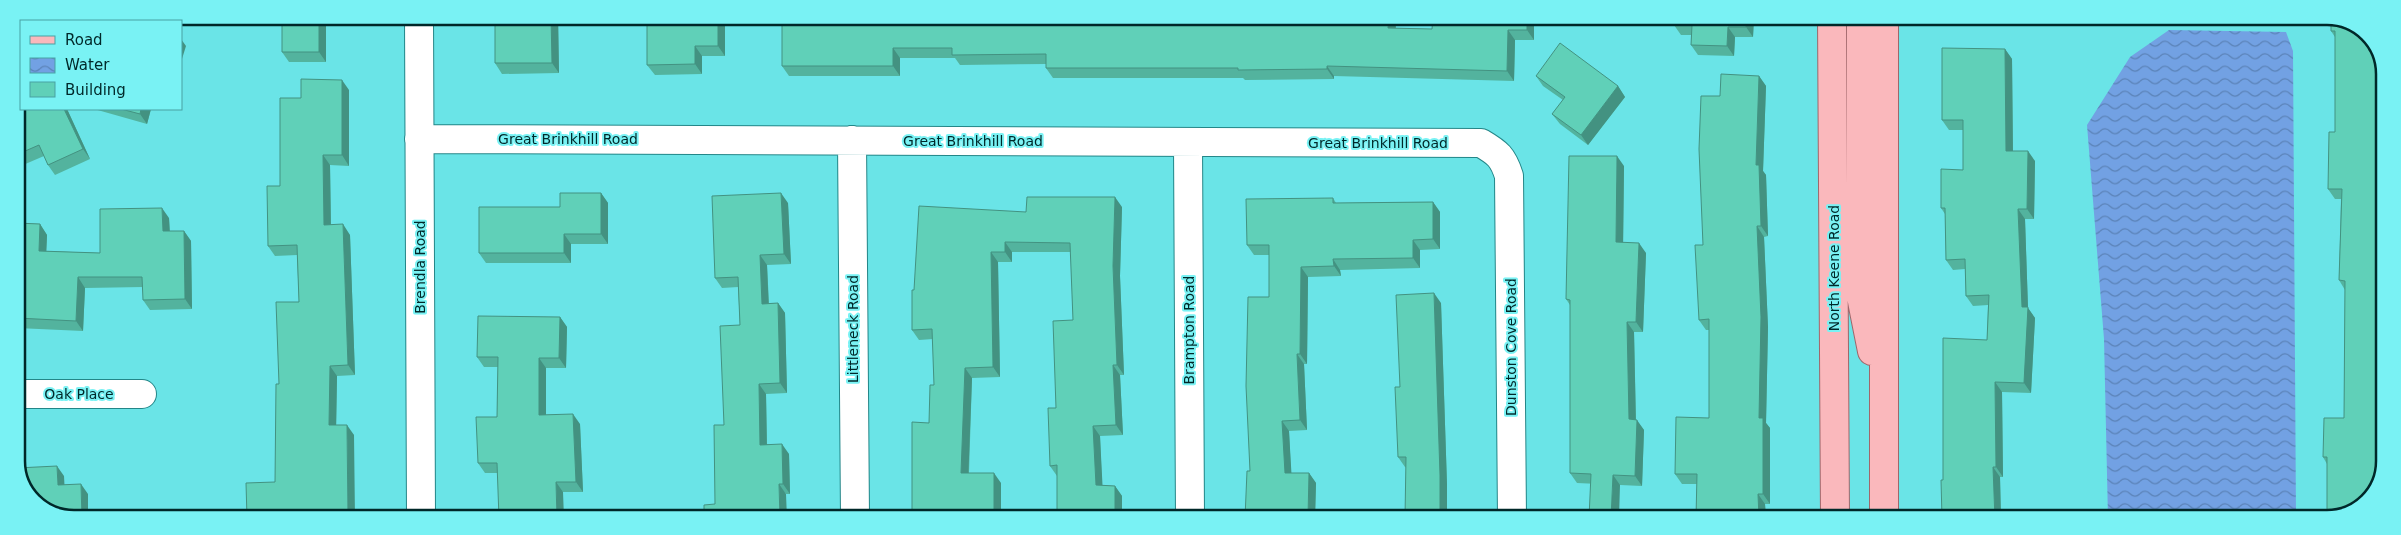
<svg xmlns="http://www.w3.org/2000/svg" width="2401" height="535" font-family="'DejaVu Sans',sans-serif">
  <defs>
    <pattern id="water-waves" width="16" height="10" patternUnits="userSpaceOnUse" patternTransform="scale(1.25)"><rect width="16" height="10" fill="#72a1e3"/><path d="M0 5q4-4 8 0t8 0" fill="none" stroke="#5b83b8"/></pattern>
  </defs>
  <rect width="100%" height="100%" fill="#6ae4e7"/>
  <!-- water -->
  <path fill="url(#water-waves)" d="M 2169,30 L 2286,32 L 2293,51 L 2296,519 L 2108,519 L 2104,339 L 2087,125 L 2130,57 Z"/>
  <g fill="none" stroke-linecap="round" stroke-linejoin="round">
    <!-- minor casing -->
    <g stroke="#238688" stroke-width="30">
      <path id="minor" d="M 419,16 L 421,518
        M 419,139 L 1481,143 C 1498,153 1503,157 1509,176 L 1512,518
        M 852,140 L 855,518
        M 1188,143 L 1190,518
        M 17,394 L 142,394"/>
    </g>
    <!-- major casing -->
    <g stroke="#a0676b" stroke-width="30">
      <path id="major" d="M 1832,17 L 1835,519
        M 1861,17 L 1861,296 L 1872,351
        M 1884,17 L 1884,519"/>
    </g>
    <!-- minor -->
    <use href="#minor" stroke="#fff" stroke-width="28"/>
    <!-- major -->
    <use href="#major" stroke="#fab8bc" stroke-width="28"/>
  </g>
  <!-- wall -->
  <path fill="#53b39e" d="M 267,16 L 345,16 L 345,20 L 326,20 L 326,62 L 289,62 L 282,52 L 282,21 L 270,21 Z
    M 495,16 L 558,16 L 559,73 L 502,74 L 495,63 Z
    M 1138,17 L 1395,17 L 1396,19 L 1396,28 L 1432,29 L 1534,17 L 1534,40 L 1515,40 L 1514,81 L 1334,76 L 1334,79 L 1245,80 L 1243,78 L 1053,78 L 1046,68 L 1046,64 L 960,65 L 955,58 L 900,58 L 900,76 L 789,76 L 782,66 L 782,19 L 1139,22 Z
    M 1754,17 L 1753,37 L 1735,37 L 1734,56 L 1698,55 L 1691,45 L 1691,35 L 1681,35 L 1674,25 Z
    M 1948,17 L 2024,17 L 2024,20 Z
    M 2331,17 L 2376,49 L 2384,472 L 2327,464 L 2323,457 L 2344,418 L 2345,290 L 2339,280 L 2341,199 L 2335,199 L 2328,189 L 2335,132 L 2335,37 L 2331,31 Z
    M 725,20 L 725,56 L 702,56 L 702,74 L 655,75 L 647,65 Z
    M 2005,49 L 2012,59 L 2013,151 L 2035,161 L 2034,219 L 2025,219 L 2028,308 L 2035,318 L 2031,393 L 2002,392 L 2003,477 L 2000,477 L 2001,519 L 1943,519 L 1942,518 L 1943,480 L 1987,340 L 1988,305 L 1973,306 L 1966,296 L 1965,269 L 1953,270 L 1946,260 L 1945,214 L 1941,208 L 1963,170 L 1963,130 L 1949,130 L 1942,120 Z
    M 1536,76 L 1618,86 L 1625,97 L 1588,145 L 1560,124 L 1552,114 L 1563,100 L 1543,86 Z
    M 1759,76 L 1766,86 L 1763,171 L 1766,175 L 1768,236 L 1764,237 L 1768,327 L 1766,423 L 1770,428 L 1770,504 L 1765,504 L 1766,518 L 1696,518 L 1697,484 L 1682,484 L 1675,474 L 1709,418 L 1709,330 L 1706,330 L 1699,320 L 1703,245 L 1720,96 Z
    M 349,90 L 349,166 L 330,165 L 331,225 L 350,235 L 355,375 L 337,376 L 336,425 L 354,435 L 275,482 L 279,384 L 299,302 L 297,255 L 275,256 L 268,246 L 280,186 L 301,98 Z
    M 16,105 L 67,109 L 90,159 L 55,175 L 48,165 L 44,156 L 16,168 Z
    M 94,109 L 151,109 L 147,124 Z
    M 1624,166 L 1623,242 L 1646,253 L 1643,332 L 1634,332 L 1636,420 L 1644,430 L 1642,486 L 1577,483 L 1570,473 L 1570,305 L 1566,299 Z
    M 601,193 L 608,203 L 608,244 L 571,244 L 571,263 L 486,263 L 479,253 L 560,207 Z
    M 1333,198 L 1336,203 L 1433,202 L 1440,212 L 1440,249 L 1420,250 L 1420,268 L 1340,270 L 1341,276 L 1308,277 L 1307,364 L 1304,364 L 1307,430 L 1289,431 L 1291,473 L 1309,473 L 1316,483 L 1315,518 L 1245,518 L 1250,471 L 1269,297 L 1269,255 L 1254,255 L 1247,245 Z
    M 788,203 L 791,264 L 767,265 L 769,303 L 778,303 L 785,313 L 787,393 L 766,394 L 767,444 L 789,454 L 790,494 L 786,494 L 724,425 L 740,325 L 738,287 L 722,288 L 715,278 Z
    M 1122,207 L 1120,276 L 1124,375 L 1120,375 L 1123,435 L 1100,436 L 1102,485 L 1115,486 L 1122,496 L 1122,518 L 1057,476 L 1050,466 L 1056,408 L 1073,320 L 1071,252 L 1012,252 L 1012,262 L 998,262 L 1000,377 L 972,378 L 969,473 L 1001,483 L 1001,518 L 915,518 L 912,513 L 929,423 L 934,385 L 933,339 L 919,340 L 912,330 L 914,290 L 1026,212 Z
    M 169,218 L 170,231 L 184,231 L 191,241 L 192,309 L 150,310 L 143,300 L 143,287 L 85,288 L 83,331 L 17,328 L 16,223 L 40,224 L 47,235 L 46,251 L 100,253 Z
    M 1441,303 L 1447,485 L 1405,467 L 1398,457 L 1400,387 Z
    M 560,317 L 567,327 L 566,368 L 546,368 L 546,415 L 580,424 L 583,492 L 563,492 L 498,473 L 485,473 L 478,463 L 497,417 L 498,367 L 484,367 L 477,357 Z"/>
  <!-- shaded-wall -->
  <path fill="#439281" d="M 319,16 L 324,16 L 326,20 L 326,62 L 319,52 Z
    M 551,16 L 558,16 L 559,73 L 552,63 Z
    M 718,17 L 722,17 L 725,20 L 725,56 L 718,46 Z
    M 1085,17 L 1092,17 L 1092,32 L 1085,22 Z
    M 1389,17 L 1395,17 L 1396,19 L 1395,38 L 1388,28 Z
    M 1527,17 L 1534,17 L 1534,40 L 1527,30 Z
    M 1747,17 L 1754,17 L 1753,37 L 1746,27 Z
    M 1728,27 L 1735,37 L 1734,56 L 1727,46 Z
    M 1508,30 L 1515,40 L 1514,81 L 1507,71 Z
    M 2369,35 L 2376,49 L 2376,61 L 2369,51 Z
    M 181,39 L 186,46 L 181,62 Z
    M 695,46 L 702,56 L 702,74 L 695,64 Z
    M 893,48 L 900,58 L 900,76 L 893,66 Z
    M 2005,49 L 2012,59 L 2013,161 L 2006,151 Z
    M 1327,66 L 1334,76 L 1334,79 L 1327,69 Z
    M 1759,76 L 1766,86 L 1763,171 L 1766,175 L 1768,236 L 1761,226 L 1756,165 Z
    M 342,80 L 349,90 L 349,166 L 342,155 Z
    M 1618,86 L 1625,97 L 1588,145 L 1581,135 Z
    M 64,109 L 67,109 L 90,159 L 83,149 Z
    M 141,109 L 151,109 L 147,124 L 140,114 Z
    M 2028,151 L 2035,161 L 2034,219 L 2027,209 Z
    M 323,155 L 330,165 L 331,235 L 324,225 Z
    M 1617,156 L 1624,166 L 1623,252 L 1616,242 Z
    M 601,193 L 608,203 L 608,244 L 601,234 Z
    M 781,193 L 788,203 L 791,264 L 784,254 Z
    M 1115,197 L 1122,207 L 1120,276 L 1124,375 L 1117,365 L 1113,266 Z
    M 1433,202 L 1440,212 L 1440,249 L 1433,239 Z
    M 162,208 L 169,218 L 170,241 L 163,231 Z
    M 2018,209 L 2025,219 L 2028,308 L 2035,318 L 2031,393 L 2024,383 Z
    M 40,224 L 47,235 L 46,261 L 39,251 Z
    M 343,224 L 350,235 L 355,375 L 348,365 Z
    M 1757,226 L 1764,237 L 1768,327 L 1766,423 L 1770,428 L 1770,504 L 1763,494 L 1759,418 Z
    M 184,231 L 191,241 L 192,309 L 185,299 Z
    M 564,234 L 571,244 L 571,263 L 564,253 Z
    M 1413,240 L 1420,250 L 1420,268 L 1413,258 Z
    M 1005,242 L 1012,252 L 1012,262 L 1005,252 Z
    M 1639,243 L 1646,253 L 1643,332 L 1636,322 Z
    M 991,252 L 998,262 L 1000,377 L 993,367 Z
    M 760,255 L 767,265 L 769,314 L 762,304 Z
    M 1333,259 L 1340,270 L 1341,276 L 1334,266 Z
    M 1301,267 L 1308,277 L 1307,364 L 1300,354 Z
    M 78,277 L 85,288 L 83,331 L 76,321 Z
    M 1434,293 L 1441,303 L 1447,485 L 1447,518 L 1440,518 Z
    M 778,303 L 785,313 L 787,393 L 780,383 Z
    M 560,317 L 567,327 L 566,368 L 559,358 Z
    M 1627,322 L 1634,332 L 1636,430 L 1629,419 Z
    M 1297,354 L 1304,364 L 1307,430 L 1300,420 Z
    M 539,358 L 546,368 L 546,425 L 539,415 Z
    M 1113,365 L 1120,375 L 1123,435 L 1116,425 Z
    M 330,366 L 337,376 L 336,435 L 329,425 Z
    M 965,368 L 972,378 L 968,483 L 961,473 Z
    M 1995,382 L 2002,392 L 2003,477 L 1996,467 Z
    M 759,384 L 766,394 L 767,455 L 760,445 Z
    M 573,414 L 580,424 L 583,492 L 576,482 Z
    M 1637,420 L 1644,430 L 1642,486 L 1635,476 Z
    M 1282,421 L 1289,431 L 1292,483 L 1285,473 Z
    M 347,425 L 354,435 L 355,518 L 348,518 Z
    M 1093,426 L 1100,436 L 1103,495 L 1096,485 Z
    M 782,444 L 789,454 L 790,494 L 783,484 Z
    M 57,466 L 64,476 L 65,495 L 58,485 Z
    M 1993,467 L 2000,477 L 2001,519 L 1995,519 Z
    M 994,473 L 1001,483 L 1001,518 L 994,518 Z
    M 1309,473 L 1316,483 L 1315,518 L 1308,518 Z
    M 1613,475 L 1620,485 L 1619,518 L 1611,518 Z
    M 556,482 L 563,492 L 564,518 L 557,518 Z
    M 81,484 L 88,494 L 88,518 L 82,518 Z
    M 779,484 L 786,494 L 787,518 L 780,518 Z
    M 1115,486 L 1122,496 L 1122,518 L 1115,518 Z
    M 1758,494 L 1765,504 L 1766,518 L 1759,518 Z"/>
  <!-- building -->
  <path fill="#60d0b8" stroke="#439281" d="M 88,16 L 114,16 L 131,21 L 86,21 Z
    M 282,16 L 319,16 L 319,52 L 282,52 Z
    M 495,16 L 551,16 L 552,63 L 495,63 Z
    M 647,17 L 718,17 L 718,46 L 695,46 L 695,64 L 647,65 Z
    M 802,17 L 1085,17 L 1085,22 L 1139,22 L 1138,17 L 1389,17 L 1388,28 L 1432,29 L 1433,17 L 1527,17 L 1527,30 L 1508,30 L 1507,71 L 1327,66 L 1327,69 L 1238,70 L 1238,68 L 1046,68 L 1046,54 L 952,55 L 952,48 L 893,48 L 893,66 L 782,66 L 782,19 L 802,19 Z
    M 1674,17 L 1747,17 L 1746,27 L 1728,27 L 1727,46 L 1691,45 L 1692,25 L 1674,25 Z
    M 2331,17 L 2338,17 L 2369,35 L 2369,51 L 2377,51 L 2384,66 L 2384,472 L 2365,505 L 2327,519 L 2327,457 L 2323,457 L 2324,418 L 2344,418 L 2345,281 L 2339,280 L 2342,189 L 2328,189 L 2329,132 L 2335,132 L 2335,31 L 2331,31 Z
    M 1560,43 L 1618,86 L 1581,135 L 1552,114 L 1565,97 L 1536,76 Z
    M 1942,48 L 2005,49 L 2006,151 L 2028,151 L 2027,209 L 2018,209 L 2022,307 L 2028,307 L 2024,383 L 1995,382 L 1996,467 L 1993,467 L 1995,519 L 1960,519 L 1960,517 L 1942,518 L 1941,480 L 1943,480 L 1943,338 L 1987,340 L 1989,295 L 1966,296 L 1965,259 L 1946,260 L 1945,208 L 1941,208 L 1941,169 L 1963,170 L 1963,120 L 1942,120 Z
    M 1721,74 L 1759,76 L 1756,165 L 1759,165 L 1761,226 L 1757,226 L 1761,317 L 1759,418 L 1763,418 L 1763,494 L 1758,494 L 1759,518 L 1696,518 L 1697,474 L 1675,474 L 1676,417 L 1709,418 L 1709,319 L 1699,320 L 1695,245 L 1703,245 L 1699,149 L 1701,96 L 1720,96 Z
    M 301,79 L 342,80 L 342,155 L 323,155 L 324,225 L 343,224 L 348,365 L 330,366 L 329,425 L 347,425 L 348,518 L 247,518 L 246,483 L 275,482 L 276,384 L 279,384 L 276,302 L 299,302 L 297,245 L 268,246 L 267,186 L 280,186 L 280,98 L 301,98 Z
    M 21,102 L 21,109 L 64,109 L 83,149 L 48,165 L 39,145 L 16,155 L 16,105 Z
    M 121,109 L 141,109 L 140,114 Z
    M 1569,156 L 1617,156 L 1616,242 L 1639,243 L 1636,322 L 1627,322 L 1629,419 L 1637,420 L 1635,476 L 1613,475 L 1611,518 L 1589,518 L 1591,474 L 1570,473 L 1570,300 L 1566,299 Z
    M 560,193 L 601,193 L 601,234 L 564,234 L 564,253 L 479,253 L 479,207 L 560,207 Z
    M 781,193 L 784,254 L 760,255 L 762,304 L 778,303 L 780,383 L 759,384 L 760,445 L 782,444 L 783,484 L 779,484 L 780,518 L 704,518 L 704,505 L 715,504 L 714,425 L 724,425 L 720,326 L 740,325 L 738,277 L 715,278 L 712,196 Z
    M 1027,197 L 1115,197 L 1113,266 L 1117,365 L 1113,365 L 1116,425 L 1093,426 L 1096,485 L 1115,486 L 1115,518 L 1057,518 L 1057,465 L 1050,466 L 1048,408 L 1056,408 L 1053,321 L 1073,320 L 1070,243 L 1005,242 L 1005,252 L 991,252 L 993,367 L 965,368 L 961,473 L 994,473 L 994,518 L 932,518 L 932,513 L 912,513 L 912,422 L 929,423 L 930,385 L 934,385 L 932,329 L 912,330 L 912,290 L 914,290 L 919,206 L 1026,212 Z
    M 1333,198 L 1333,203 L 1433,202 L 1433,239 L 1413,240 L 1413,258 L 1333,259 L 1334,266 L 1301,267 L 1300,354 L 1297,354 L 1300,420 L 1282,421 L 1285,473 L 1309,473 L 1308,518 L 1245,518 L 1247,471 L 1250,471 L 1246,386 L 1248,297 L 1269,297 L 1269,245 L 1247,245 L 1246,199 Z
    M 162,208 L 163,231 L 184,231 L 185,299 L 143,300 L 142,277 L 78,277 L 76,321 L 17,318 L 16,223 L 40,224 L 39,251 L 100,253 L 100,209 Z
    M 1434,293 L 1440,475 L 1440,518 L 1405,518 L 1406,457 L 1398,457 L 1395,387 L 1400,387 L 1396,295 Z
    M 478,316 L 560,317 L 559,358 L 539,358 L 539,415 L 573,414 L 576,482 L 556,482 L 557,518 L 499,518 L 497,463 L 478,463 L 476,417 L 497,417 L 498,357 L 477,357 Z
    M 57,466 L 58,485 L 81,484 L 82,518 L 63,518 L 33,502 L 17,469 L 17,468 Z"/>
  <g text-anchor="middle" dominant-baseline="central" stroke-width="4" stroke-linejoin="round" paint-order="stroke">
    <!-- street labels -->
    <g font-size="14" fill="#002829" stroke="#79f2f4">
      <text x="568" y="139">Great Brinkhill Road</text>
      <text x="973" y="141">Great Brinkhill Road</text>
      <text x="1378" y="143">Great Brinkhill Road</text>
      <text transform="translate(420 267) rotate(-90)">Brendla Road</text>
      <text transform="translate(1834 268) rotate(-90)">North Keene Road</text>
      <text transform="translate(853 329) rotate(-90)">Littleneck Road</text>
      <text transform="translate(1189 330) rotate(-90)">Brampton Road</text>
      <text transform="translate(1511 347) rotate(-90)">Dunston Cove Road</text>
      <text x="79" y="394">Oak Place</text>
    </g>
  </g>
  <!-- crop -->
  <path d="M0 0H2401V535H0ZM74 25H2327A49 49 0 0 1 2376 74V461A49 49 0 0 1 2327 510H74A49 49 0 0 1 25 461V74A49 49 0 0 1 74 25Z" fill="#79f2f4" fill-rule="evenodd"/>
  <path fill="none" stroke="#002829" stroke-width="2.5" d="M74 25H2327A49 49 0 0 1 2376 74V461A49 49 0 0 1 2327 510H74A49 49 0 0 1 25 461V74A49 49 0 0 1 74 25Z"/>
  <!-- legend -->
  <rect x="20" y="20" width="162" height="90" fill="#79f2f4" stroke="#49a1a3"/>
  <rect x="30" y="36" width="25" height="8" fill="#fab8bc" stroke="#49a1a3"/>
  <text x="65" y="45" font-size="15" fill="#002829">Road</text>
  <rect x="30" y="58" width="25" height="15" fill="url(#water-waves)" stroke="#49a1a3"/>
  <text x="65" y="70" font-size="15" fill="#002829">Water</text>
  <rect x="30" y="82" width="25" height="15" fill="#60d0b8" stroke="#49a1a3"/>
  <text x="65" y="95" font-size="15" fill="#002829">Building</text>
</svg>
